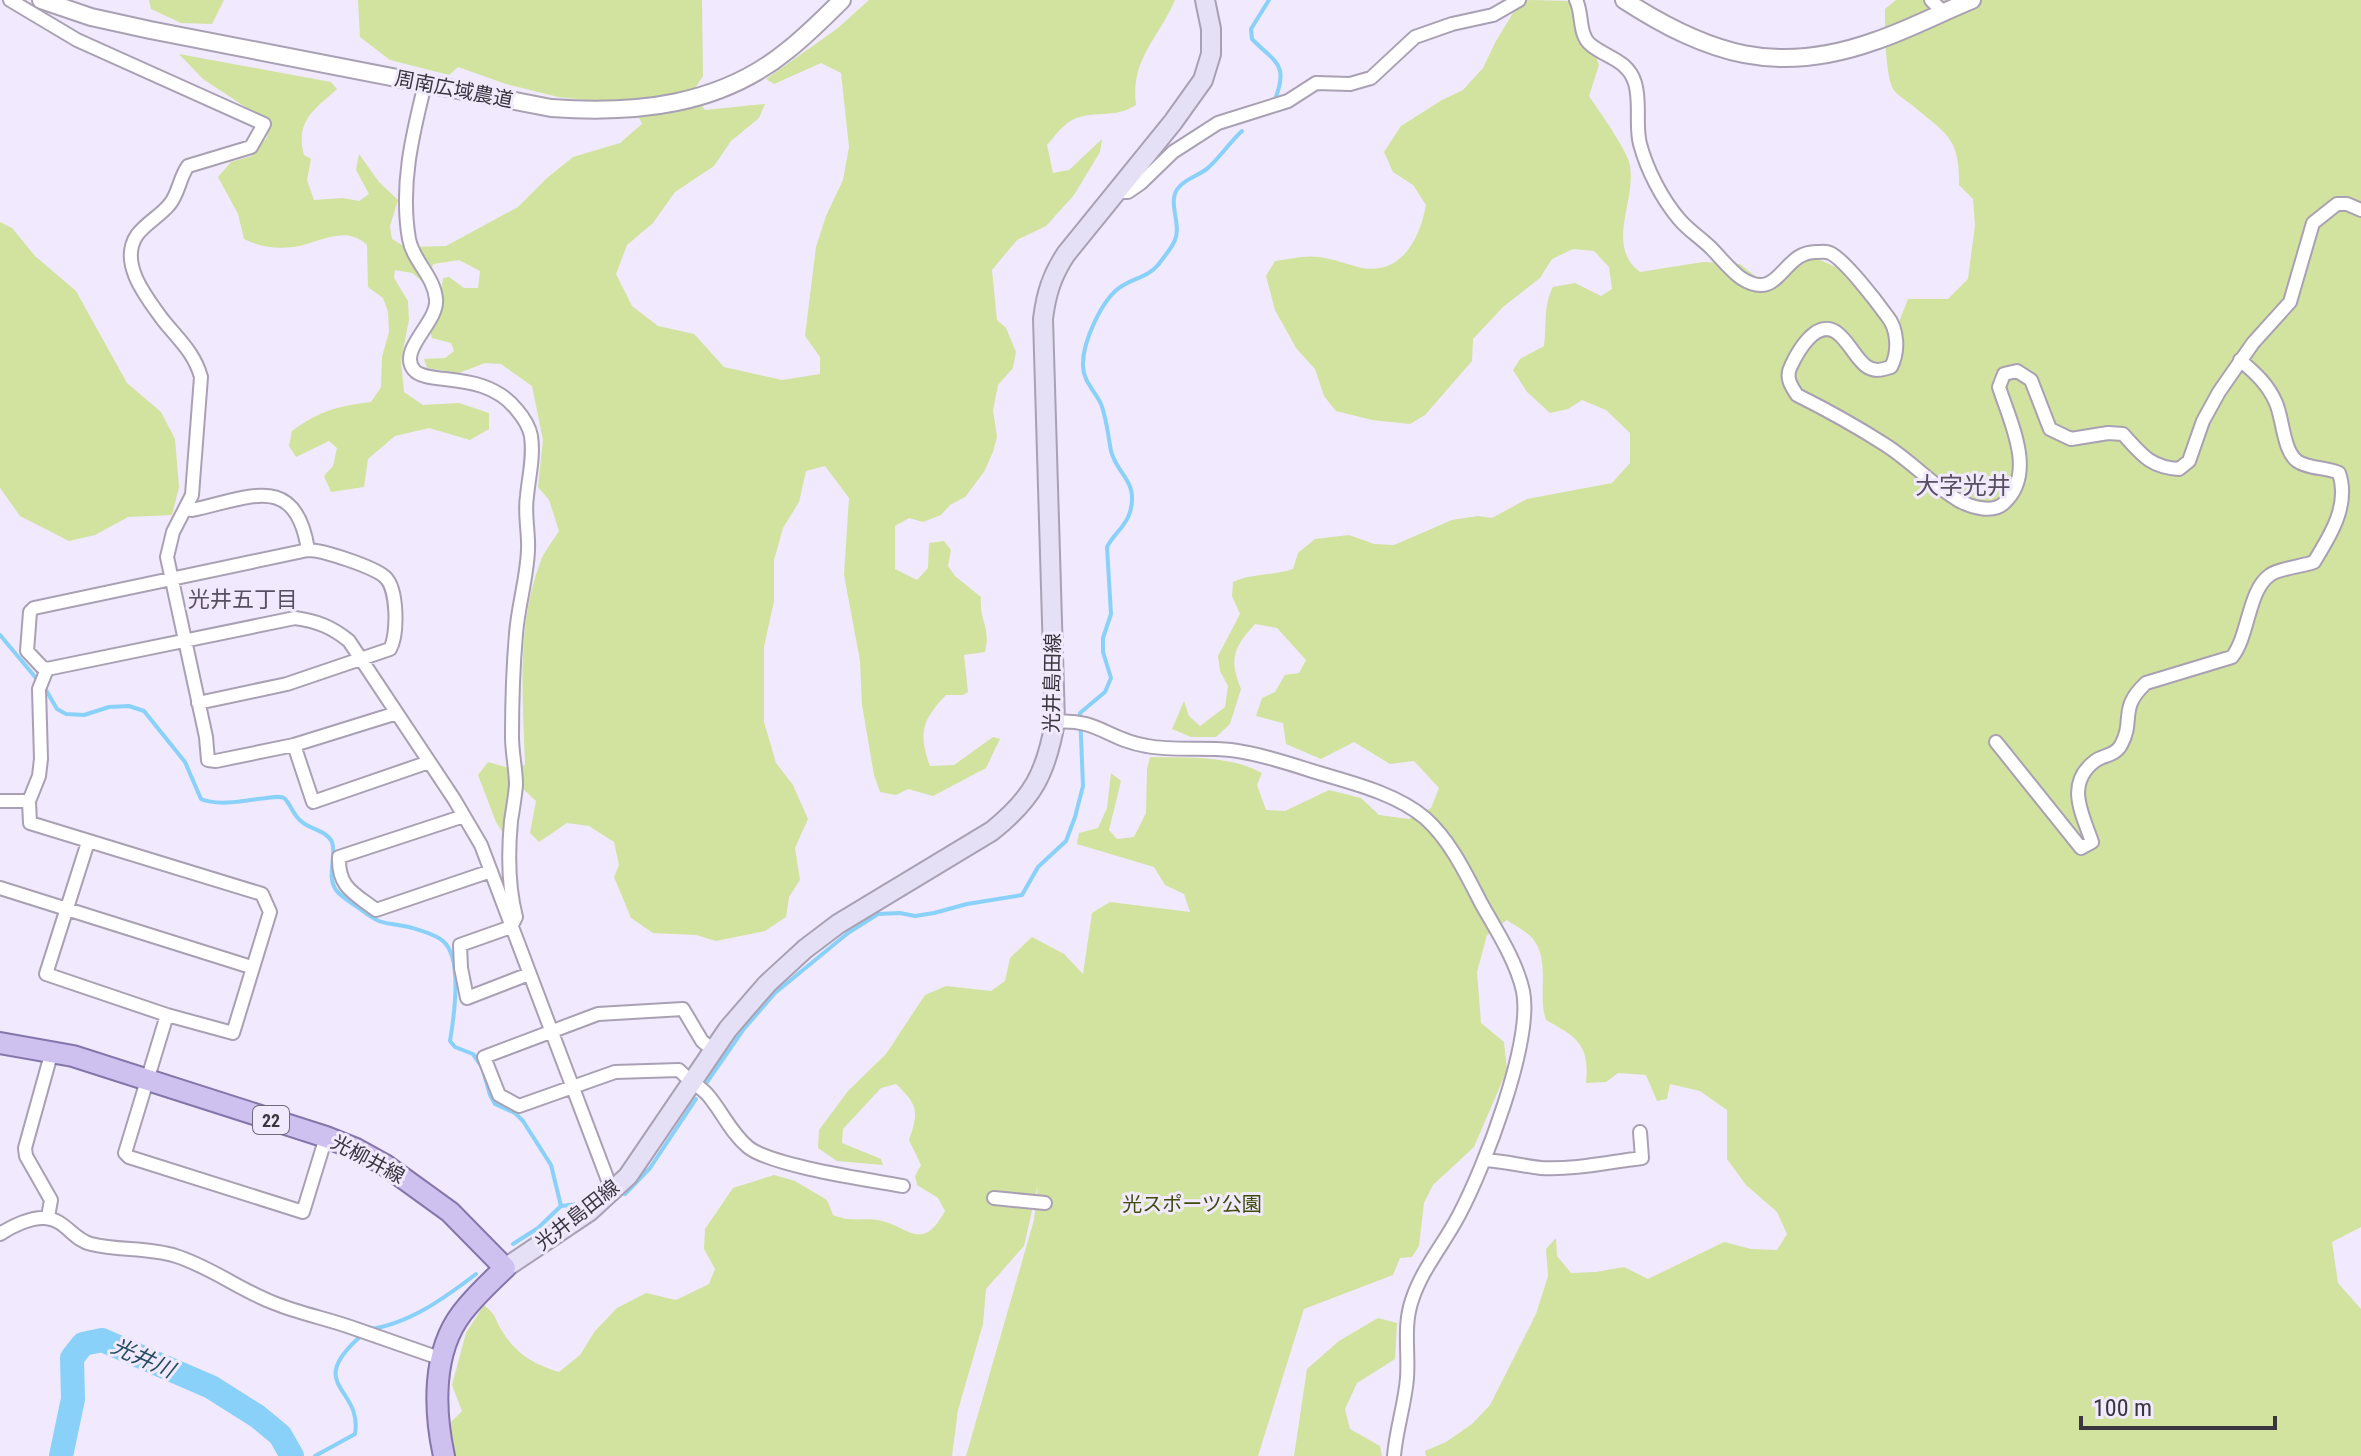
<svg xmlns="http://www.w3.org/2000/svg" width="2361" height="1456" font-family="'Roboto Condensed','Noto Sans JP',sans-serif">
  <rect width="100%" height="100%" fill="#f1e9fd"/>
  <!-- green -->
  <path fill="#d1e39e" d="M 149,0 L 224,0 L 212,24 L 181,23 L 151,9 Z
    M 358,0 L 702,0 L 703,76 L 692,93 L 705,110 L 765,104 L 759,118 L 731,141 L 714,166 L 675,192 L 653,223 L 627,245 L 616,274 L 632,306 L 658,326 L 694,334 L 724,367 L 782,380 L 820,374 L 820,357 L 805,336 L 816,247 L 826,216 L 843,180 L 849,147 L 841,73 L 821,63 L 774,84 L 766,79 L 838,28 L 869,0 L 1175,0 C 1159,38 1130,59 1136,105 C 1114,119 1096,110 1074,119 C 1064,123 1054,137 1047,145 L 1053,173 L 1069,170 L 1102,139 L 1100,152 L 1074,195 L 1046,226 L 1017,240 L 992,270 L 997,320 L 1006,328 L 1016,352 L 1013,368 L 998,385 L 993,410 L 997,437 L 993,452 L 984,472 L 965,497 L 950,505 L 941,515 L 923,522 L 909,518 L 895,526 L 895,569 L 917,580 L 928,568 L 929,543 L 944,541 L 951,550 L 948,566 L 955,576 L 981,597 C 979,622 991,626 985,652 L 964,655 L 968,692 L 963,695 L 946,695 C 922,720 918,733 930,766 L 954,765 L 993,737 L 1000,739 L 986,768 L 933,796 L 908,789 L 896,795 L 880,792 L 874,775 L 862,705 L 860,661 L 844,575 L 849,498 L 825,466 L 806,471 L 799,502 L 783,528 L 774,560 L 774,601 L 764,647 L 764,722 L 776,763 L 793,785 L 808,819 L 795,848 L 800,880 L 789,897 L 786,917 L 765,931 L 716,941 L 696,935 L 653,933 L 631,918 L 614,877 L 619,865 L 614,842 L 589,826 L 567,823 L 539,842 L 530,833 L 536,801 L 523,789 L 509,799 L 503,833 L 496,822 L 478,775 L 488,762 L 509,768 L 525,765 C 523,699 516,626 540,563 C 544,551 553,541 559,531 L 549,500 L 538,487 L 543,440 L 532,386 L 501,364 L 485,363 L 459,373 L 427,368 L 424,359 L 445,358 L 454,351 L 451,343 L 432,338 L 430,331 C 447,308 439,303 443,278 L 449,277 L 464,288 L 478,288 L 480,271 L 459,260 L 433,264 L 431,272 L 433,280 L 422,281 L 412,273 L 395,270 L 394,278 L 408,301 L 409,320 L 401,361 L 404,392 L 423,405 L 459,403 L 489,413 L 489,429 L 470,440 L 429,428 L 395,436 L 368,459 L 364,487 L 331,492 L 324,476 L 333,466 L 337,448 L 329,441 L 296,457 L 289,446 L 292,431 C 319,411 338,406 371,402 L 381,387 L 382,357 L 389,332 L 388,312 L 383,298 L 368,287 L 367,245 C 345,224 320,243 294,247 C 275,249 261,247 244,239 L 238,214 L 218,177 L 231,162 L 252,156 L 267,137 L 267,125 L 259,116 L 203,79 L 179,54 L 331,82 L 337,89 C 314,110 295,121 304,155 L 311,159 L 307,180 L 314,200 L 343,198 L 359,201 L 369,194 L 356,170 L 359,154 L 379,182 L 398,200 L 390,226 L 392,239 L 405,247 L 446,246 L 518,207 L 547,178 L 573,157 L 620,143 L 642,124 L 633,105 L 558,97 L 506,84 L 458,67 L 449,75 L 390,60 L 360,37 Z
    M 1527,0 L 1571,1 L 1579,42 L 1596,56 L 1599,65 L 1589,96 C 1599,111 1628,151 1630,166 C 1636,203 1605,245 1640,272 L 1703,262 L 1740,264 L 1771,289 L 1800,263 L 1816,258 L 1838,268 L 1888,326 L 1899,322 L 1908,299 L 1948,299 L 1968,279 L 1975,225 L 1973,199 L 1959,185 C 1960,137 1946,134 1912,105 C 1907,101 1897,95 1893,89 C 1885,74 1885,27 1885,9 L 1896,0 L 2361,0 L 2361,1227 L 2332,1242 L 2338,1283 L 2361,1309 L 2361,1456 L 1426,1456 L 1425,1451 L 1446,1442 L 1472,1424 L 1490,1405 L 1536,1314 L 1548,1276 L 1546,1249 L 1556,1238 L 1557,1256 L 1571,1273 L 1596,1272 L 1624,1267 L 1648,1279 L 1724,1242 L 1751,1249 L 1777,1250 L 1787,1234 L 1777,1212 L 1746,1185 L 1727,1159 L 1727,1110 L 1700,1091 L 1670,1084 L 1667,1099 L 1657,1101 L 1646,1075 L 1618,1073 L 1606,1082 L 1586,1083 C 1590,1045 1577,1037 1546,1020 C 1537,995 1551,962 1533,939 C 1528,932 1515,926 1507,920 L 1487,935 L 1477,972 L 1481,1023 L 1504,1042 L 1507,1070 L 1474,1147 L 1433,1185 L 1424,1203 L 1419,1246 L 1412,1257 L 1400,1258 L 1393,1275 L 1304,1309 L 1258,1456 L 966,1456 L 1034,1220 L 1038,1184 L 1024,1246 L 986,1289 L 983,1324 L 958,1410 L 952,1456 L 456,1456 L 450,1423 L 462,1411 L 452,1385 L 466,1333 L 484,1305 C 498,1317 494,1318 502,1331 C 517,1355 534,1364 559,1372 L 580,1355 L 595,1331 L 617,1308 L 646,1293 L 676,1300 L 709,1284 L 715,1269 L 704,1249 L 705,1229 L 733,1188 L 774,1175 L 795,1181 L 827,1200 L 833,1215 C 848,1222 861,1218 877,1220 C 907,1224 921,1255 945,1211 L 938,1198 L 917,1185 L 915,1176 L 921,1165 L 909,1140 C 919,1111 918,1105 896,1084 L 881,1088 L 843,1129 L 842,1143 L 881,1159 L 883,1165 L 837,1161 L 818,1148 L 819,1130 L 848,1091 L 886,1054 L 925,995 L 946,986 L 991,991 L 1005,981 L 1010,958 L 1032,937 L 1064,954 L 1083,974 L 1092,913 L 1110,902 L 1190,912 L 1184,894 L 1165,885 L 1154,867 L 1077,844 L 1079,833 L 1098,828 L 1107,808 L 1111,773 L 1121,781 L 1109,830 L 1117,839 L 1134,837 L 1146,813 L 1147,769 L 1150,757 C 1187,758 1230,755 1262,773 L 1257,785 L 1266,810 L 1285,811 L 1329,790 L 1361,798 L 1379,815 L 1409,819 L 1431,808 L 1439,788 L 1414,761 L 1390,764 L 1354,742 L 1321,759 L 1286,744 L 1283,723 L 1256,716 L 1262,698 L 1275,692 L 1285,675 L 1299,673 L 1306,660 L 1277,628 L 1255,624 C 1233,648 1229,659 1241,689 L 1230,724 L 1216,737 L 1191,737 L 1172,729 L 1184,701 L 1189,716 L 1200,726 L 1225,707 L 1228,686 L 1220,671 L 1218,656 L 1240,614 L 1232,596 L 1233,582 C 1253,573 1273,576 1293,569 L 1298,553 L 1315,539 L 1349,535 L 1374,544 L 1394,545 L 1452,520 L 1478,516 L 1492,518 L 1527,499 L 1612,483 L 1630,463 L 1630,433 L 1606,410 L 1582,400 L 1568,409 L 1550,413 L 1527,392 L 1513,370 L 1520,359 L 1544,346 C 1547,326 1543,305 1553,287 L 1575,283 L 1601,296 L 1612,289 L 1609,267 L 1594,251 L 1573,249 L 1552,259 L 1540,278 L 1503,307 L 1473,339 L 1472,361 L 1425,415 L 1410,424 L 1372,420 L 1336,411 L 1324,396 L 1315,369 L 1296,348 L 1275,310 L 1266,276 L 1275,261 C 1289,259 1305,255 1319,257 C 1335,259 1348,265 1362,268 C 1402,275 1420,238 1426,205 L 1413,185 L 1393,172 L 1384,152 L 1401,126 L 1442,100 L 1463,90 L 1483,68 L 1496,41 L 1513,13 Z
    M 0,222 L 12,228 L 35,256 L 76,291 L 127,383 L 161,412 L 175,439 L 179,487 L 172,515 L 128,517 L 95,535 L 69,541 L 20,516 L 0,488 Z
    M 1378,1318 L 1397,1323 L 1395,1359 L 1357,1383 L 1345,1409 L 1350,1429 L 1380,1446 L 1382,1456 L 1294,1456 L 1307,1369 L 1339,1341 Z"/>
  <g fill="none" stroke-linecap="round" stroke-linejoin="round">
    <!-- stream -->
    <path stroke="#89d1f9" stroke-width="4" d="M 1269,0 L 1251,29 L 1252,39 C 1275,63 1290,63 1274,102
      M 0,635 L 46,690 L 57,709 L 66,714 L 84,715 L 109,707 L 129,706 L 144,711 L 185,762 L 201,799 C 226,810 276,792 284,798 C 291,804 293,816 302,822 C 310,829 327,831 332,842 C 337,857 326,875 336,890 C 341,897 352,903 360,909 C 384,927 382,921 409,927 C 419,930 435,934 443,941 C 463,958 454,1017 450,1041 L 455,1047 L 473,1054 L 482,1067 L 490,1095 L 495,1104 L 515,1113 L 523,1121 L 551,1165 L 561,1206
      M 707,1082 L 743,1030 L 775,993 L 848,933 L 878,914 L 900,913 L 915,916 L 934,913 L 967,904 L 1022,895 L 1038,867 L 1066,841 L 1075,817 L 1083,786 L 1080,713 L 1105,692 L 1111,678 L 1103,652 L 1103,638 L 1111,614 L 1107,547 C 1113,534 1126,527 1130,512 C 1139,481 1117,475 1111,451 C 1108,435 1107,420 1101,404 C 1095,391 1083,381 1083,366 C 1082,343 1102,298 1122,286 C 1134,278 1148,277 1158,265 C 1163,258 1172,248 1175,240 C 1182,223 1166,201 1179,187 C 1186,178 1201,175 1209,167 C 1221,156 1230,142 1242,131
      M 625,1194 L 650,1168 L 696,1099
      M 513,1244 L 538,1228 L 561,1206 L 587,1203
      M 370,1329 C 409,1324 446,1297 476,1274
      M 315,1456 L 355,1434 C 363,1386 302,1387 363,1334"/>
    <!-- river -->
    <path stroke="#89d1f9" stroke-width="24" d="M 61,1456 L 73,1399 L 72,1358 L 83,1344 L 102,1340 L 211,1387 L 257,1416 L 280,1435 L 292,1456"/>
    <!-- minor casing -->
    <g stroke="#a9a1b3" stroke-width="16">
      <path id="minor" d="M 10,0 L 77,40 L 264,124 L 251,147 L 188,166 C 179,178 179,194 169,205 C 160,216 146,223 137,235 C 118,263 147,298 163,320 C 178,339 194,352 201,377 L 192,495 L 173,532 L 167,557 L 206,737 L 208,760 L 216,761 L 294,745 L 397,713
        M 1576,0 C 1583,13 1578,35 1591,45 C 1607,58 1628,60 1635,83 C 1641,103 1635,124 1640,144 C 1647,170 1662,199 1679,219 C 1688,230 1701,238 1711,248 C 1720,257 1730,270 1741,278 C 1781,304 1781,250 1818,252 C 1822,252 1826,251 1830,253 C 1844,259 1877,302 1887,316 C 1898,329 1899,352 1891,367 C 1882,370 1874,372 1866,366 C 1855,358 1849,341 1836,332 C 1816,319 1798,351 1791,366 C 1785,377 1791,386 1797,395 C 1827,410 1856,426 1884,444 C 1910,460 1931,484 1958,500 C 1970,507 1993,514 2004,503 C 2037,473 2010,422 1999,387 L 2004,374 L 2017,371 L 2031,380 L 2050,429 L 2071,439 L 2108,433 L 2123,434 C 2142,455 2150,467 2179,469 L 2189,461 L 2203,421 L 2219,392 L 2253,343 L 2290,302 L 2313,223 L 2337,204 L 2347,204 L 2361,210
        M 1931,0 L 1943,12
        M 425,84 C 412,136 400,186 409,239 C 413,261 434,276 436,299 C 439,322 397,350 414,370 C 427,386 485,369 517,410 C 523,417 529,426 531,436 C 534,457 529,475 527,496 C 524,514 529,532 528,550 C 527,578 518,606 516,634 C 513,668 512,703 512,737 C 512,753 516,769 516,785 C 515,797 513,809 511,821 C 508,853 508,886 516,917 L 511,927 L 460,945 L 461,968 L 467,998 L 529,974
        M 1116,192 L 1128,192 L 1141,183 L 1173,152 L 1218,123 L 1288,101 L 1316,83 L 1350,84 L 1371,78 L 1415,37 L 1452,24 L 1493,15 L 1519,0
        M 187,509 L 192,510 C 249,498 296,471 308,550
        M 47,669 L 42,667 L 27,651 L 30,612 L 34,608 L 308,550 C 323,550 374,567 385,577 C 398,589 398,635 390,649 L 287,684 L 198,703
        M 1055,722 C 1098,718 1108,740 1147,746 C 1174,751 1203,747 1231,750 C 1261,754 1290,764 1319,773 C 1353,783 1397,794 1425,818 C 1450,840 1466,874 1481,903 C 1496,930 1516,960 1523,991 C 1533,1042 1484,1168 1459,1215 C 1444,1244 1422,1269 1412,1300 C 1403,1326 1409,1352 1407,1378 C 1405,1404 1396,1430 1394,1456
        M 1996,742 L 2081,848 L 2092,842 C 2082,813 2065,784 2095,761 C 2103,755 2115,756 2121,745 C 2135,720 2118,709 2146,683 L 2232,657 C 2249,636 2248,590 2270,575 C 2277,569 2303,566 2314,562 C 2330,536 2350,505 2339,473 C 2326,467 2308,469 2297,461 C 2283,450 2283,419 2276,403 C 2268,384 2255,373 2240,360
        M 294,745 L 313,802 L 429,762
        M 0,801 L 29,801
        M 464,816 L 339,857 C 338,888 354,893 376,910 L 491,871
        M 88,842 L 46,974 L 167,1015 L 233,1033 L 270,912 L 262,894 L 30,823 L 29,801 L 39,776 L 41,759 L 39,689 L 47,669 L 295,618 C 317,621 332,627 349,641 L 454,799 L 481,845 L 612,1191
        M 0,888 L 251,967
        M 167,1015 L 125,1153 L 129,1157 L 303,1212 L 326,1137
        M 713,1050 L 702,1041 L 683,1009 L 598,1014 L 484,1057 L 499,1095 L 519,1106 L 615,1072 L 679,1070 C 687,1079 698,1085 707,1094 C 722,1111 730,1132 748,1147 C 771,1166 870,1180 903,1186
        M 1484,1160 C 1504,1161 1523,1166 1541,1168 C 1574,1170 1609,1162 1642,1158 L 1640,1132
        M 994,1198 L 1045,1203
        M 48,1217 L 51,1200 L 26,1156 L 25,1148 L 52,1051
        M 0,1234 C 12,1226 31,1217 45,1218 C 65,1219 73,1240 91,1244 C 119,1251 148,1247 176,1256 C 211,1267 240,1290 274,1303 C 301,1314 329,1319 356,1329 C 384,1339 413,1349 442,1359"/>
    </g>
    <!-- tertiary casing -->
    <g stroke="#a9a1b3" stroke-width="20">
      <path id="tertiary" d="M 41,0 L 91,17 L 150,30 L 551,108 C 636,114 720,106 788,50 C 807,35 825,17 842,0
        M 1624,0 C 1709,55 1777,76 1875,41 C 1908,30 1940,13 1972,0"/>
    </g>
    <!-- secondary casing -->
    <g stroke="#a9a1b3" stroke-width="22">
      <path id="secondary" d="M 505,1268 L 590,1211 L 628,1176 L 728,1029 L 767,984 L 805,949 L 838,924 L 992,831 C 1033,798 1046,773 1055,722 L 1043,319 C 1046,294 1052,275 1066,254 L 1173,122 L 1203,80 L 1211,54 L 1211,29 L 1205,0"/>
    </g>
    <!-- primary casing -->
    <g stroke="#8476aa" stroke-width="24">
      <path id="primary" d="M 0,1043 L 73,1056 L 326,1137 L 356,1149 L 385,1165 L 450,1212 L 505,1268 C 490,1282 475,1296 462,1313 C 432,1352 434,1410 444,1456"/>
    </g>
    <!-- minor -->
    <use href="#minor" stroke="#fff" stroke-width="12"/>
    <!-- tertiary -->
    <use href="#tertiary" stroke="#fff" stroke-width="16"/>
    <!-- secondary -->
    <use href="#secondary" stroke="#e6e0f7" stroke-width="18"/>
    <!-- primary -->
    <use href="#primary" stroke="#cec1ef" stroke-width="20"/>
  </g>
  <g text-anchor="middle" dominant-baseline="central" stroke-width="6" stroke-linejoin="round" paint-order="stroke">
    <!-- shield labels -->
    <rect fill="#f1e9fd" stroke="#706c77" stroke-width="2" x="253" y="1106" width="36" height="28" rx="6"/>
    <g font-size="18" font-weight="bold" fill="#39363d">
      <text x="271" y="1120">22</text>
    </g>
    <!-- street labels -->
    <g font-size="20" fill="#39363d" stroke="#f1e9fd">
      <text transform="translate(454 89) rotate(11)">周南広域農道</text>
      <text transform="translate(1052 683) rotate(-89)">光井島田線</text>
      <text transform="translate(368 1159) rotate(28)">光柳井線</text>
      <text transform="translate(577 1215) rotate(-38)">光井島田線</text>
    </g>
    <!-- park labels -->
    <g font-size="20" fill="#3f4b0a" stroke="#f1e9fd">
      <text x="1192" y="1204">光スポーツ公園</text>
    </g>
    <!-- neighbourhood labels -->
    <g font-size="22" fill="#575060" stroke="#f1e9fd">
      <text x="243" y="599">光井五丁目</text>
    </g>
    <!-- water labels -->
    <g font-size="22" font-style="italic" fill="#254d62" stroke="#f1e9fd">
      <text transform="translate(143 1358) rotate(24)">光井川</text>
    </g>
    <!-- quarter labels -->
    <g font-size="24" fill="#575060" stroke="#f1e9fd">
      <text x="1963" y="486">大字光井</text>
    </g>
  </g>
  <!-- scale -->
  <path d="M2081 1416v12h194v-12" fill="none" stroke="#39363d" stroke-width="4"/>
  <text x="2093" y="1416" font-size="24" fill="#39363d" stroke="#f1e9fd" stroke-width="6" paint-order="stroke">100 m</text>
</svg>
